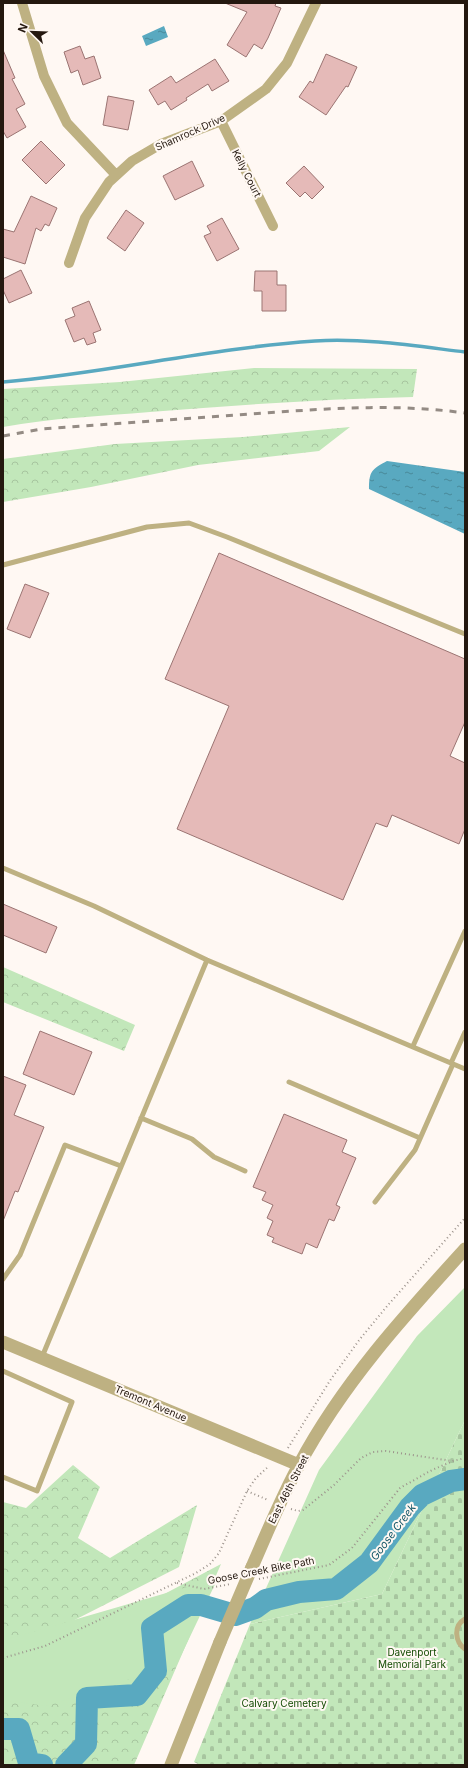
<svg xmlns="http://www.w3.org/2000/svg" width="468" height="1768" font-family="Inter,sans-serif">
  <defs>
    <pattern id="forest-crowns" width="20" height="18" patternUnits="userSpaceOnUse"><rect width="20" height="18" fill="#c2e7ba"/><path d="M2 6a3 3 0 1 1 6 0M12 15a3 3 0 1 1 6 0" fill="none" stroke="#a7c59f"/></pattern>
    <pattern id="cemetery-stones" width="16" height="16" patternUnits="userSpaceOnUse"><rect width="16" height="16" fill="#c2e7ba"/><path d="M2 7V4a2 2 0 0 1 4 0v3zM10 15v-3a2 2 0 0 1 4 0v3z" fill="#a7c59f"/></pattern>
    <pattern id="water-ripples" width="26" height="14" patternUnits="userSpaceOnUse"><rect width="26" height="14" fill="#59a9c0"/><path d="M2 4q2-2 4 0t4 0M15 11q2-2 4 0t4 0" fill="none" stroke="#49899a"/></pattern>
  </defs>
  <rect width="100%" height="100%" fill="#fff8f3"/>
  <!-- forest -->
  <path fill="url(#forest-crowns)" d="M 254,368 L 417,369 L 413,397 C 325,399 238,405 150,412 C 102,416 51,418 3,427 L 3,389 L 120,382 Z
    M 350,427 L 319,451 L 198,465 L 91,487 L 3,502 L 3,459 L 115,444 L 243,437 Z
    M 3,967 L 135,1025 L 124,1051 L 3,1002 Z
    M 73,1465 L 100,1487 L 78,1538 L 110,1558 L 197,1505 L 179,1567 L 45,1635 L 3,1644 L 3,1502 L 26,1508 Z
    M 221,1564 L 134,1765 L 3,1765 L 3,1664 L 85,1636 Z"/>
  <!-- cemetery -->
  <path fill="url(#cemetery-stones)" d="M 465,1420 L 465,1765 L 200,1765 L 194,1762 L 250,1624 L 382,1594 Z"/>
  <!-- park -->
  <path fill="#c2e7ba" d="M 465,1287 L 465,1420 L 382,1594 L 250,1624 L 319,1470 L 417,1336 Z
    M 218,1578 L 177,1664 L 46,1706 L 3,1700 L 3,1639 L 8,1639 Z"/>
  <!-- water -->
  <path fill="url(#water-ripples)" d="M 164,26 L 168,37 L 146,46 L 142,36 Z
    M 387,461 L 465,472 L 465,534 L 369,489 C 369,471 372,469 387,461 Z"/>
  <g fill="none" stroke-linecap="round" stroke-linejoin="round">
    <!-- stream -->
    <path stroke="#59a9c0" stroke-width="3.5" d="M 3,382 C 108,373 210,348 315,341 C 365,338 415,346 465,352"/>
    <!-- river -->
    <path stroke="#59a9c0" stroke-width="22" d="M 3,1729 L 19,1729 L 29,1763 L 42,1765
      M 66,1765 L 86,1744 L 87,1698 L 137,1695 L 156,1671 L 152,1628 L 188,1605 L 201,1605 L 235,1615 L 255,1608 L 266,1600 L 299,1592 L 336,1589 L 369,1563 L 410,1507 L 422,1495 L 451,1481 L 465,1479"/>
  </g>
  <!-- building -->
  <path fill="#e5bab8" stroke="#9b7472" d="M 225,3 L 276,3 L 275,6 L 281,8 L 268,38 L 262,49 L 254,44 L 246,57 L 227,45 L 247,12 Z
    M 80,46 L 85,59 L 94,56 L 101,78 L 83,85 L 78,70 L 71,73 L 64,52 Z
    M 3,50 L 15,78 L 12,79 L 25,104 L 16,109 L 26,127 L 7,138 L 3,131 Z
    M 326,54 L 357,67 L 348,87 L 346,86 L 326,115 L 299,97 L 310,81 L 313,83 Z
    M 215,59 L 229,81 L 212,91 L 208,84 L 186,98 L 187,100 L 171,110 L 165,101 L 158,105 L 149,90 L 171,76 L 176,83 Z
    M 108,96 L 134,101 L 128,130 L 103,125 Z
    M 41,141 L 65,165 L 46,184 L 22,160 Z
    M 192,161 L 204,186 L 175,200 L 163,176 Z
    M 304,166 L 324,187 L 312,199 L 305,192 L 300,197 L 286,183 Z
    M 31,196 L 57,208 L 49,226 L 45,224 L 41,231 L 36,228 L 25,264 L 3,257 L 3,229 L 14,232 Z
    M 126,210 L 144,223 L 125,251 L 107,238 Z
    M 222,218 L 239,249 L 217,261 L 204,236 L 211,233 L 207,226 Z
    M 21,270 L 32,293 L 9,303 L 3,290 L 3,279 Z
    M 255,271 L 277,271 L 277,285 L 286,285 L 286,311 L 262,311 L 262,291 L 254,291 Z
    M 89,301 L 101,330 L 93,333 L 96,342 L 87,345 L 84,338 L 74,342 L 65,320 L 75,316 L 72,308 Z
    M 219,553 L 465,659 L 465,722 L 450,756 L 465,763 L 465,829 L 459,844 L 392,815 L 387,827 L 376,823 L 343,900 L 177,829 L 229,706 L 165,679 Z
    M 25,584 L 49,593 L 30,638 L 7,629 Z
    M 3,904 L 57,927 L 46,953 L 3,935 Z
    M 40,1031 L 92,1052 L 74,1095 L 23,1074 Z
    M 3,1076 L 26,1085 L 14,1115 L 44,1127 L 18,1192 L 15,1191 L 3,1221 Z
    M 284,1114 L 347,1140 L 342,1152 L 356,1158 L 336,1205 L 340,1207 L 334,1221 L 329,1219 L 317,1248 L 306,1243 L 302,1254 L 272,1242 L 274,1238 L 267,1235 L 273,1221 L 267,1218 L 273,1205 L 262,1200 L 266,1192 L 253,1187 Z"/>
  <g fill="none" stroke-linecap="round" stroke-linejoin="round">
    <!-- path -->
    <path stroke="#9c938c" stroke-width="2" stroke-dasharray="1 3" stroke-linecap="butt" d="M 288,1448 L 331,1379 L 360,1339 L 388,1305 L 465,1218
      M 247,1491 L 268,1500
      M 291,1509 L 298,1511 L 303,1510 L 334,1485 L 361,1458 L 373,1452 L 386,1451 L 452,1461
      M 259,1579 L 329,1565 L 352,1548 L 400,1488 L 432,1470 L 453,1461 L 465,1458
      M 177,1583 L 204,1589 L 231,1584
      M 3,1658 L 45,1646 L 196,1573 L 210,1564 L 219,1553 L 247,1491 L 256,1478 L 269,1466"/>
    <!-- service -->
    <path stroke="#beb182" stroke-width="5" d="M 3,565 L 147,527 L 189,523 L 227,537 L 465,634
      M 3,868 L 94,906 L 207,960 L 465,1069
      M 413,1046 L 465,931
      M 451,1063 L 465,1032
      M 289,1082 L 420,1138
      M 141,1118 L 192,1139 L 214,1157 L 245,1171
      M 375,1202 L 415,1150 L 453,1064
      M 3,1279 L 20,1255 L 65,1145 L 121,1166
      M 42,1357 L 207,960
      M 3,1371 L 72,1402 L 37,1491 L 3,1477
      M 465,1619 C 453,1626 455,1642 465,1649"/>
    <!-- minor -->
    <path stroke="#beb182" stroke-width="10" d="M 22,3 L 44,76 L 67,123 L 116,175
      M 221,121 L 273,226
      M 69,263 L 85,218 L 109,182 L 132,161 L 161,144 L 221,121 L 266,89 L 287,63 L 316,3"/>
    <!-- tertiary -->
    <path stroke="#beb182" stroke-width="13" d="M 3,1342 L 299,1465
      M 252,1567 C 267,1533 281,1498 299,1465 C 342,1384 404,1316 465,1249
      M 171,1765 L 220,1642"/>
    <!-- rail -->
    <path stroke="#948b84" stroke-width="3" stroke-dasharray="7 7" stroke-linecap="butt" d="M 3,436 L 42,429 C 112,424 181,419 250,414 C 322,409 393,403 465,413"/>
    <!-- tertiary-bridge -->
    <path stroke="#beb182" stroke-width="13" d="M 220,1642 L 252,1567"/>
  </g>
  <g text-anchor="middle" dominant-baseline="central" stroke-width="4" stroke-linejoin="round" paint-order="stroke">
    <!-- street labels -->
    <g font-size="10" fill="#24180f" stroke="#fff8f3">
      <text transform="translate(190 132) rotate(-24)">Shamrock Drive</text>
      <text transform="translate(247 173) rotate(63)">Kelly Court</text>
      <text transform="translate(151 1403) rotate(23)">Tremont Avenue</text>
      <text transform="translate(288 1489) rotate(-63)">East 46th Street</text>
      <text transform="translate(261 1570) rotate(-11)">Goose Creek Bike Path</text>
    </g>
    <!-- park labels -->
    <g font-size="10" fill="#134b02" stroke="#fff8f3">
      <text x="412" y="1652">Davenport<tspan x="412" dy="12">Memorial Park</tspan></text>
      <text x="284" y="1703">Calvary Cemetery</text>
    </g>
    <!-- water labels -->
    <g font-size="11" font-style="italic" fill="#135667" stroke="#fff8f3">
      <text transform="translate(393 1532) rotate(-53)">Goose Creek</text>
    </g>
  </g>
  <!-- border -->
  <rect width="468" height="1768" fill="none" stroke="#24180f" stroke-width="8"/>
  <!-- north arrow -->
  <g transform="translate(32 32) rotate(293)" stroke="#fff8f3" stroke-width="3" paint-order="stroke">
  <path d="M0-3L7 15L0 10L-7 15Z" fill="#24180f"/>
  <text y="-6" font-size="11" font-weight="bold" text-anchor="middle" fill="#24180f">N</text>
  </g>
</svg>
